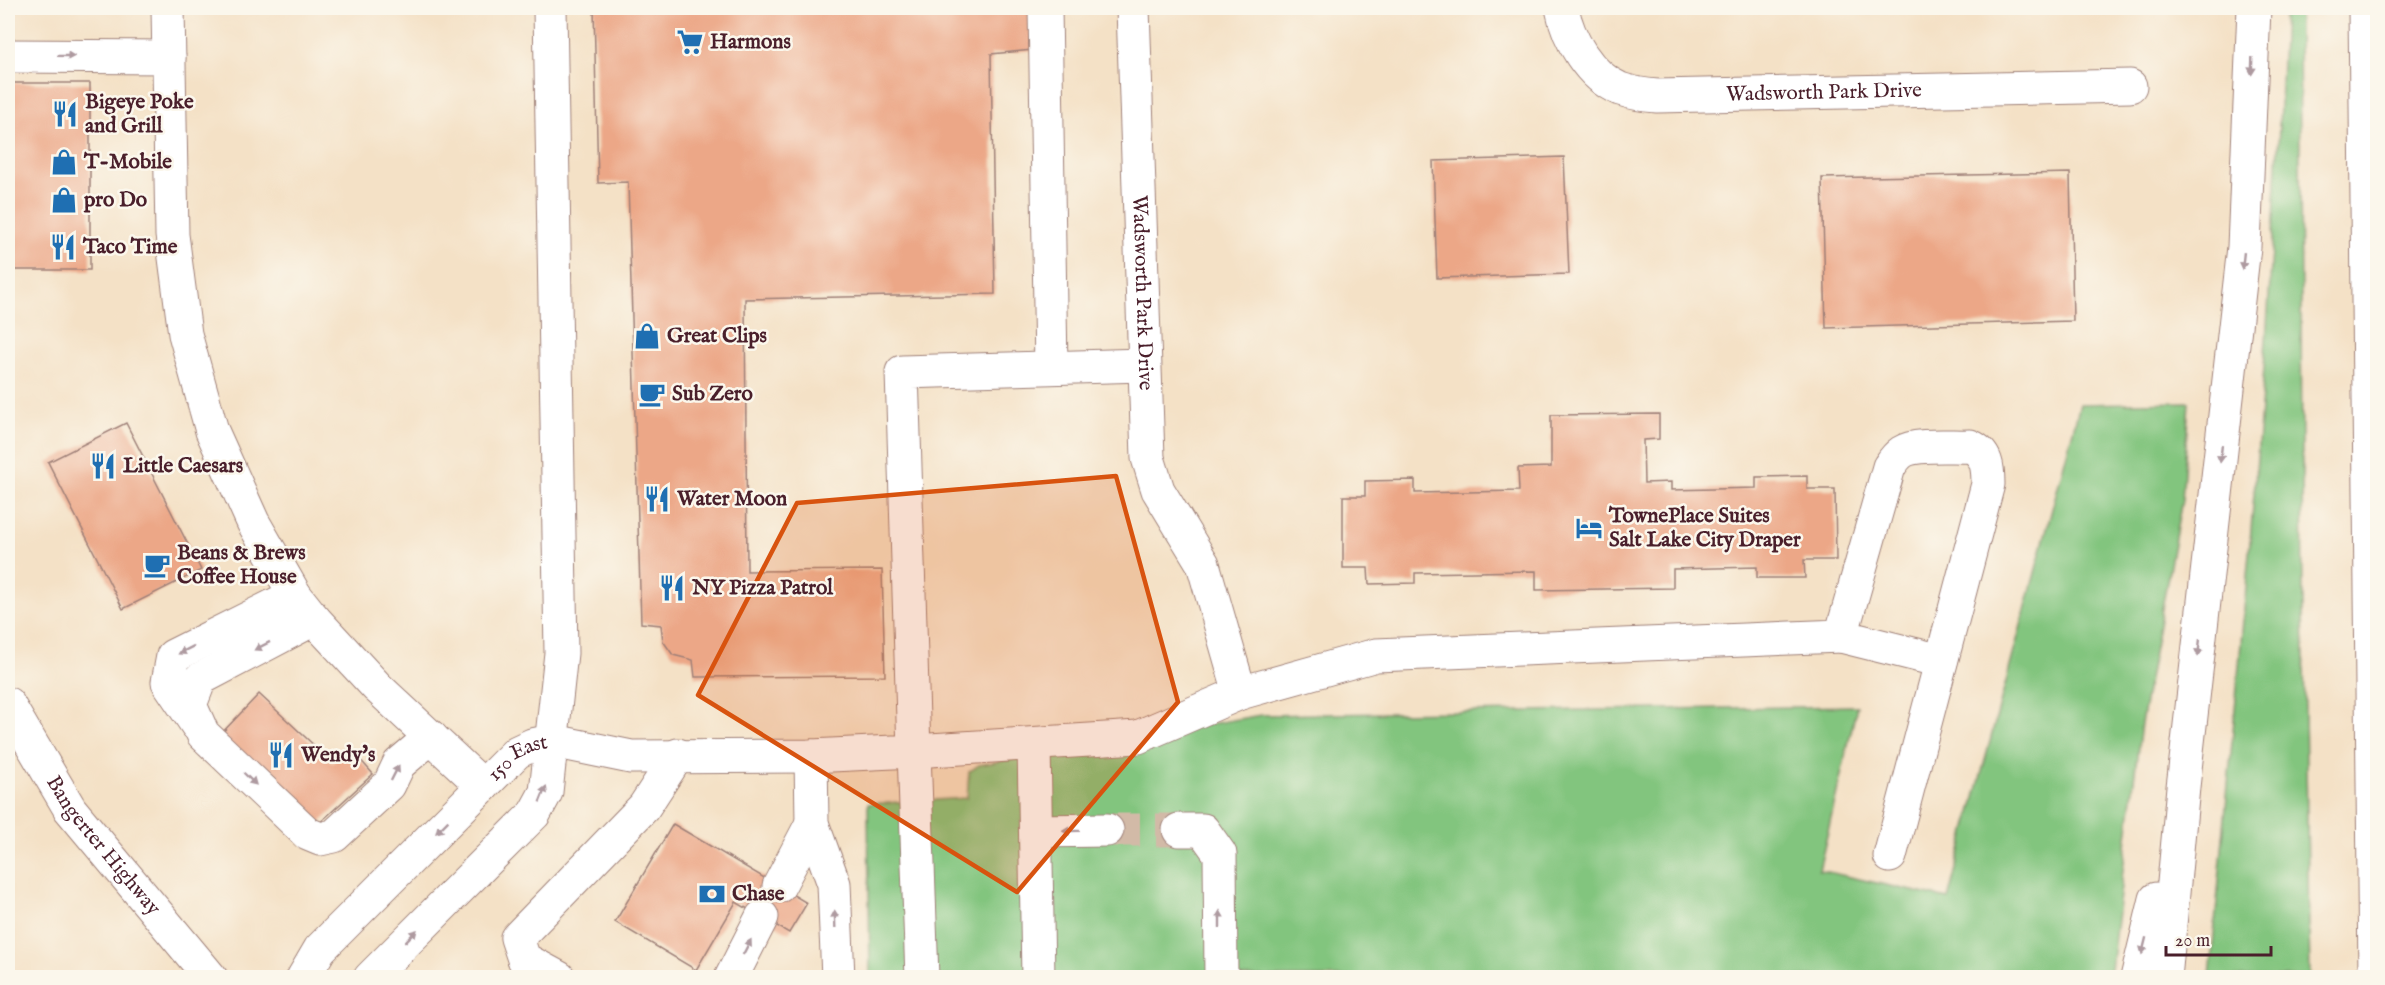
<svg xmlns="http://www.w3.org/2000/svg" width="2385" height="985" font-family="'IM FELL English',serif">
  <rect width="100%" height="100%" fill="#fbf7ec"/>
  <filter id="ink" filterUnits="userSpaceOnUse"><feTurbulence type="fractalNoise" baseFrequency=".0167" numOctaves="2"/><feDisplacementMap in="SourceGraphic" scale="12" xChannelSelector="R" yChannelSelector="G"/><feConvolveMatrix kernelMatrix="1 2 1 2 8 2 1 2 1" color-interpolation-filters="sRGB"/></filter>
  <filter id="wash" filterUnits="userSpaceOnUse"><feTurbulence type="fractalNoise" baseFrequency=".008" numOctaves="4" result="noise"/><feDisplacementMap in="SourceGraphic" scale="24" xChannelSelector="R" yChannelSelector="G"/><feGaussianBlur stdDeviation="1.35" result="paint"/><feColorMatrix in="noise" values="0 0 0 0 0 0 0 0 0 0 0 0 0 0 0 0 0 1.4 0 .05"/><feComposite in="paint" operator="in"/></filter>
  <g filter="url(#wash)">
    <rect width="100%" height="100%" fill="#f4e1c6"/>
    <!-- green -->
    <path fill="#82c57e" stroke="#667254" stroke-width="1.5" d="M 2284,8 L 2299,8 L 2303,607 L 2310,977 L 2210,977 C 2240,655 2273,332 2284,8 Z
      M 2189,402 L 2182,500 L 2141,723 L 2110,977 L 870,977 L 868,804 L 967,798 L 969,772 L 979,765 L 1261,715 L 1857,706 L 1819,870 L 1948,899 L 2080,404 Z"/>
    <g id="blocks">
      <!-- building -->
      <path fill="#eca787" d="M 594,8 L 1032,8 L 1033,50 L 991,54 L 995,294 L 745,299 L 747,571 L 882,570 L 885,676 L 695,677 L 693,660 L 673,655 L 663,641 L 661,625 L 641,623 L 628,182 L 598,183 Z
        M 8,83 L 90,83 L 90,270 L 8,270 Z
        M 1564,157 L 1569,274 L 1437,278 L 1433,161 Z
        M 2070,173 L 2073,321 L 1826,328 L 1822,178 Z
        M 1659,414 L 1659,439 L 1643,440 L 1644,483 L 1671,482 L 1671,490 L 1756,488 L 1756,477 L 1807,476 L 1807,489 L 1835,489 L 1836,560 L 1804,560 L 1805,578 L 1757,578 L 1757,567 L 1673,569 L 1673,588 L 1536,590 L 1536,571 L 1415,573 L 1415,583 L 1369,584 L 1368,568 L 1343,568 L 1343,496 L 1365,496 L 1365,481 L 1415,480 L 1415,493 L 1519,491 L 1518,468 L 1551,467 L 1551,415 Z
        M 126,423 L 201,570 L 123,609 L 48,462 Z
        M 259,694 L 332,762 L 350,748 L 373,774 L 315,827 L 218,737 Z
        M 673,824 L 807,903 L 789,933 L 736,902 L 696,970 L 615,922 Z"/>
    </g>
  </g>
  <g filter="url(#ink)">
    <use href="#blocks" fill-opacity="0" stroke="#9f8078" stroke-width="1.5"/>
    <g fill="none" stroke-linecap="round" stroke-linejoin="round">
      <!-- minor-tunnel -->
      <path stroke="#d2baa7" stroke-width="33" stroke-dasharray="33 16" stroke-linecap="butt" d="M 1107,830 L 1179,830"/>
      <!-- minor casing -->
      <g stroke="#9f8078" stroke-width="35">
        <g id="minor">
          <path d="M 168,8 L 172,235 L 185,334 L 212,431 L 253,522 L 295,595 L 314,619 L 377,687 L 483,786"/>
          <path d="M 1045,8 L 1051,367"/>
          <path id="s1" d="M 1133,8 L 1148,458 L 1158,490 L 1203,564 L 1240,693 L 1376,655 L 1841,636 L 1889,467 C 1893,461 1896,456 1902,452 C 1916,443 1953,447 1970,446 C 1987,453 1988,468 1988,484 L 1890,856"/>
          <path id="s2" d="M 1562,8 C 1568,39 1589,76 1620,89 C 1632,93 1644,95 1657,96 L 2130,86"/>
          <path d="M 8,56 L 169,57"/>
          <path d="M 314,619 L 200,679 L 190,705 L 203,734 L 308,834 L 320,839 L 334,836 L 389,785 L 399,764 L 431,737"/>
          <path d="M 1841,636 L 1941,661"/>
          <path d="M 197,725 L 168,682 L 173,656 L 295,595"/>
          <path d="M 1034,744 L 1038,978"/>
          <path d="M 811,756 L 812,823 L 834,884 L 838,978"/>
          <path d="M 1179,830 L 1203,830 L 1220,854 L 1221,978"/>
          <path d="M 1036,831 L 1107,830"/>
          <path d="M 779,886 L 812,823"/>
          <path id="s3" d="M 303,978 L 320,949 L 517,752 L 532,745 L 553,741 L 631,757 L 811,756 L 914,751 L 902,372 L 1143,365"/>
          <path d="M 370,978 L 534,814 L 546,792 L 561,653 L 550,8"/>
          <path d="M 559,978 L 524,959 L 517,938 L 644,807 L 678,755"/>
          <path d="M 731,978 L 762,917"/>
          <path d="M 922,978 L 914,751 L 1138,737 L 1240,693"/>
        </g>
      </g>
      <!-- major casing -->
      <g stroke="#9f8078" stroke-width="35">
        <g id="major">
          <path id="s4" d="M 8,704 L 70,809 L 211,978"/>
        </g>
      </g>
      <!-- highway casing -->
      <g stroke="#9f8078" stroke-width="35">
        <path id="highway" d="M 2365,8 L 2375,978
          M 2137,978 L 2156,899
          M 2165,978 L 2183,787 L 2244,247 L 2254,8"/>
      </g>
      <!-- minor -->
      <use href="#minor" stroke="#fff" stroke-width="33"/>
      <!-- major -->
      <use href="#major" stroke="#fff" stroke-width="33"/>
      <!-- highway -->
      <use href="#highway" stroke="#fff" stroke-width="33"/>
    </g>
    <!-- one-way arrows -->
    <defs><path id="oneway-solid" d="M-6-.8H1V-3.2L6.5 0L1 3.2V.8H-6Z" transform="scale(1.5)"/></defs>
    <g fill="#ae9aa0">
      <use href="#oneway-solid" transform="translate(66 56) rotate(1)"/>
      <use href="#oneway-solid" transform="translate(2252 66) rotate(92)"/>
      <use href="#oneway-solid" transform="translate(2243 261) rotate(96)"/>
      <use href="#oneway-solid" transform="translate(2221 454) rotate(96)"/>
      <use href="#oneway-solid" transform="translate(262 646) rotate(153)"/>
      <use href="#oneway-solid" transform="translate(2199 648) rotate(96)"/>
      <use href="#oneway-solid" transform="translate(186 650) rotate(153)"/>
      <use href="#oneway-solid" transform="translate(395 773) rotate(-63)"/>
      <use href="#oneway-solid" transform="translate(250 779) rotate(44)"/>
      <use href="#oneway-solid" transform="translate(543 794) rotate(-68)"/>
      <use href="#oneway-solid" transform="translate(442 827) rotate(135)"/>
      <use href="#oneway-solid" transform="translate(1071 831) rotate(179)"/>
      <use href="#oneway-solid" transform="translate(835 919) rotate(-92)"/>
      <use href="#oneway-solid" transform="translate(1220 919) rotate(-90)"/>
      <use href="#oneway-solid" transform="translate(411 936) rotate(-45)"/>
      <use href="#oneway-solid" transform="translate(2144 946) rotate(104)"/>
      <use href="#oneway-solid" transform="translate(747 947) rotate(-62)"/>
    </g>
  </g>
  <!-- marked area -->
  <path fill="#d8530f" fill-opacity="0.2" stroke="#d8530f" stroke-width="4.5" stroke-linejoin="round" d="M 1116,476 L 1178,702 L 1017,892 L 698,695 L 797,503 Z"/>
  <!-- icons -->
  <defs>
    <g id="supermarket-bare" transform="scale(2.07)"><path d="M-6-5.5h2.5l.6 2H6L4.5 2H-2.5L-4.4-4H-6ZM-1.5 3.2a1.3 1.3 0 1 0 .1 0ZM3 3.2a1.3 1.3 0 1 0 .1 0Z" fill="#1f6fb2" stroke="#fbf7ec" stroke-width="2.5" paint-order="stroke"/></g>
    <g id="restaurant-bare" transform="scale(2.07)"><path d="M-5-6h1v4h1v-4h1v4h1v-4h1v5L-1.5 .5V6h-2V.5L-5-1ZM5-6V6H3V1.5H1.5Q1.5-4 5-6Z" fill="#1f6fb2" stroke="#fbf7ec" stroke-width="2.5" paint-order="stroke"/></g>
    <g id="shop-bare" transform="scale(2.07)"><path d="M-5-2.5h2.3a2.7 3.5 0 0 1 5.4 0H5L5.5 6h-11ZM-1.5-2.5h3a1.5 2.3 0 0 0-3 0Z" fill="#1f6fb2" stroke="#fbf7ec" stroke-width="2.5" paint-order="stroke"/></g>
    <g id="cafe-bare" transform="scale(2.07)"><path d="M-5.5-4.5H6V0H3Q3 3.5 0 3.5H-2.5Q-5.5 3.5-5.5 0ZM3-3.2v2h1.7v-2ZM-6 4.5H4V6H-6Z" fill="#1f6fb2" stroke="#fbf7ec" stroke-width="2.5" paint-order="stroke"/></g>
    <g id="hotel-bare" transform="scale(2.07)"><path d="M-6-4.5h1.5V1H6V5H4.5V3h-9V5H-6ZM-4 0a1.8 1.8 0 1 1 3.6 0ZM.5 0V-2.5h3Q6-2.5 6 0Z" fill="#1f6fb2" stroke="#fbf7ec" stroke-width="2.5" paint-order="stroke"/></g>
    <g id="bank-bare" transform="scale(2.07)"><path d="M-6-4H6V4H-6ZM0-2.3a2.3 2.3 0 1 0 0 4.6a2.3 2.3 0 1 0 0-4.6Z" fill="#1f6fb2" stroke="#fbf7ec" stroke-width="2.5" paint-order="stroke"/></g>
  </defs>
  <g fill-rule="evenodd">
    <use href="#supermarket-bare" x="690" y="42"/>
    <use href="#restaurant-bare" x="65" y="114"/>
    <use href="#shop-bare" x="64" y="162"/>
    <use href="#shop-bare" x="64" y="200"/>
    <use href="#restaurant-bare" x="63" y="247"/>
    <use href="#shop-bare" x="647" y="336"/>
    <use href="#cafe-bare" x="652" y="394"/>
    <use href="#restaurant-bare" x="103" y="466"/>
    <use href="#restaurant-bare" x="657" y="499"/>
    <use href="#hotel-bare" x="1589" y="528"/>
    <use href="#cafe-bare" x="157" y="565"/>
    <use href="#restaurant-bare" x="672" y="588"/>
    <use href="#restaurant-bare" x="281" y="755"/>
    <use href="#bank-bare" x="712" y="894"/>
  </g>
  <g text-anchor="middle" dominant-baseline="central" stroke-width="5" stroke-linejoin="round" paint-order="stroke">
    <!-- poi labels -->
    <g font-size="21" font-weight="bold" fill="#4a1f2b" stroke="#fbf7ec" text-anchor="start">
      <text x="710" y="42">Harmons</text>
      <text x="85" y="102">Bigeye Poke<tspan x="85" dy="24">and Grill</tspan></text>
      <text x="84" y="162">T-Mobile</text>
      <text x="84" y="200">pro Do</text>
      <text x="83" y="247">Taco Time</text>
      <text x="667" y="336">Great Clips</text>
      <text x="672" y="394">Sub Zero</text>
      <text x="123" y="466">Little Caesars</text>
      <text x="677" y="499">Water Moon</text>
      <text x="1609" y="516">TownePlace Suites<tspan x="1609" dy="24">Salt Lake City Draper</tspan></text>
      <text x="177" y="553">Beans &amp; Brews<tspan x="177" dy="24">Coffee House</tspan></text>
      <text x="692" y="588">NY Pizza Patrol</text>
      <text x="301" y="755">Wendy's</text>
      <text x="732" y="894">Chase</text>
    </g>
    <!-- street labels -->
    <g font-size="21" fill="#4a1f2b" stroke="#fbf7ec">
      <text stroke="none"><textPath href="#s2" startOffset="308">Wadsworth Park Drive</textPath></text>
      <text stroke="none"><textPath href="#s1" startOffset="285">Wadsworth Park Drive</textPath></text>
      <text stroke="none"><textPath href="#s3" startOffset="310">150 East</textPath></text>
      <text stroke="none"><textPath href="#s4" startOffset="171">Bangerter Highway</textPath></text>
    </g>
  </g>
  <!-- margin -->
  <rect width="2385" height="985" fill="none" stroke="#fbf7ec" stroke-width="30"/>
  <!-- scale -->
  <path d="M2166 946v9h105v-9" fill="none" stroke="#4a1f2b" stroke-width="3"/>
  <text x="2175" y="946" font-size="18" fill="#4a1f2b" stroke="#fbf7ec" stroke-width="4.5" paint-order="stroke">20 m</text>
</svg>
